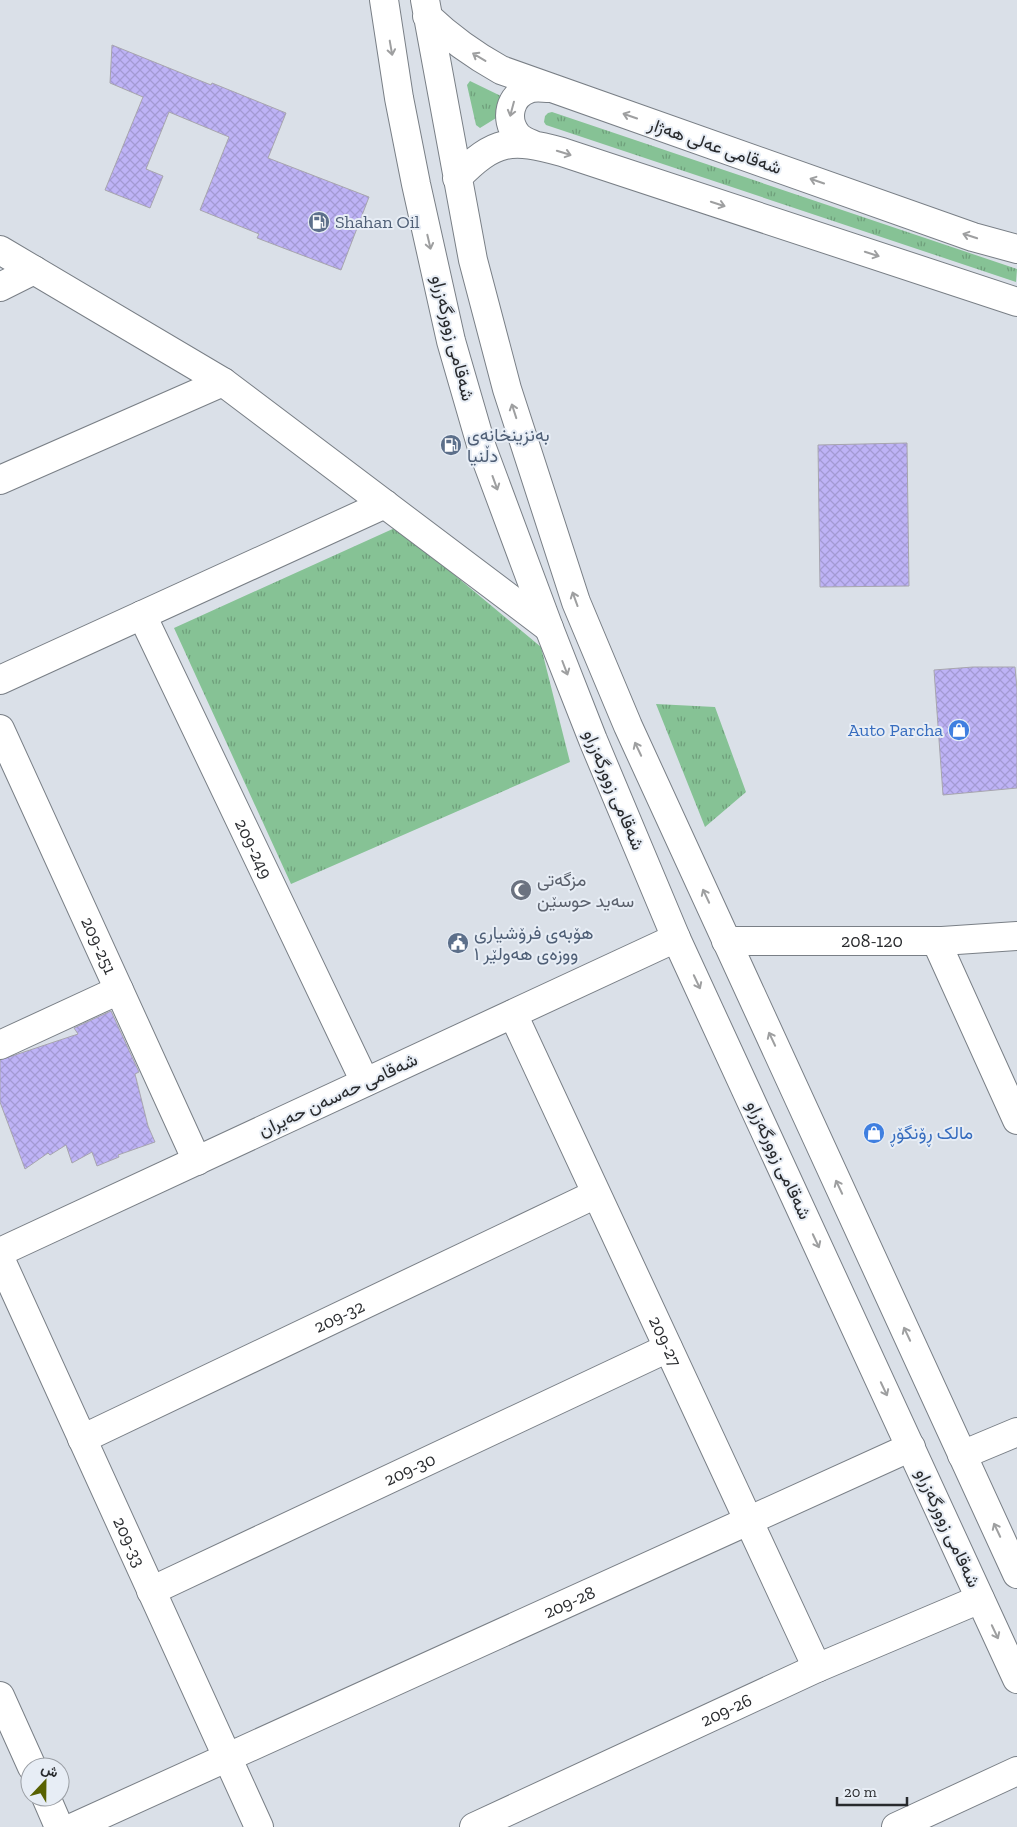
<svg xmlns="http://www.w3.org/2000/svg" width="1017" height="1827" font-family="'Zilla Slab',Vazirmatn,serif">
  <defs>
    <pattern id="grass-tufts" width="24" height="20" patternUnits="userSpaceOnUse" patternTransform="scale(1.25)"><rect width="24" height="20" fill="#86c295"/><path d="M3 7l-1-3M5 7V3M7 7l1-3M15 17l-1-3M17 17v-4M19 17l1-3" fill="none" stroke="#6e9e7a"/></pattern>
    <pattern id="building-cross-hatch" width="8" height="8" patternUnits="userSpaceOnUse" patternTransform="scale(1.25)"><rect width="8" height="8" fill="#beb3f6"/><path d="M0 0l8 8M0 8l8-8" fill="none" stroke="#a39ad3"/></pattern>
  </defs>
  <rect width="100%" height="100%" fill="#dae0e8"/>
  <!-- grass -->
  <path fill="url(#grass-tufts)" d="M 470,81 L 503,97 L 501,115 L 480,128 L 476,125 L 467,85 Z
    M 552,112 L 1017,269 L 1016,282 L 546,125 L 544,122 L 545,116 L 548,113 Z
    M 397,527 L 541,647 L 570,762 L 291,884 L 174,628 Z
    M 656,704 L 715,707 L 746,792 L 705,827 Z"/>
  <!-- building -->
  <path fill="url(#building-cross-hatch)" stroke="#a7a5ae" d="M 112,45 L 211,85 L 212,83 L 286,113 L 268,158 L 369,197 L 341,270 L 257,238 L 259,234 L 200,210 L 229,137 L 169,112 L 146,169 L 163,176 L 150,208 L 105,190 L 143,97 L 110,83 Z
    M 907,443 L 909,586 L 820,587 L 818,445 Z
    M 973,667 L 1015,667 L 1017,689 L 1017,788 L 943,795 L 934,670 Z
    M 111,1011 L 139,1072 L 135,1074 L 148,1126 L 155,1142 L 118,1155 L 119,1157 L 97,1166 L 92,1152 L 72,1163 L 66,1145 L 50,1155 L 48,1153 L 25,1169 L 0,1102 L 0,1060 L 78,1034 L 74,1028 Z"/>
  <g fill="none" stroke-linecap="round" stroke-linejoin="round">
    <!-- minor casing -->
    <g stroke="#797f86" stroke-width="30">
      <g id="minor">
        <path d="M 0,250 L 223,382 L 549,628"/>
        <path d="M 0,287 L 34,270"/>
        <path d="M 0,480 L 223,382"/>
        <path id="s1" d="M 142,615 L 365,1082"/>
        <path d="M 0,680 L 385,504"/>
        <path id="s2" d="M 0,729 L 197,1161"/>
        <path id="s3" d="M 726,941 L 942,941 L 1017,936"/>
        <path d="M 936,941 L 1017,1120"/>
        <path id="s4" d="M 513,1014 L 817,1668"/>
        <path d="M 0,1045 L 119,990"/>
        <path d="M 0,1252 L 676,938"/>
        <path id="s5" d="M 0,1258 L 259,1827"/>
        <path id="s6" d="M 82,1439 L 596,1194"/>
        <path d="M 962,1455 L 1017,1432"/>
        <path id="s7" d="M 151,1591 L 668,1348"/>
        <path d="M 0,1696 L 32,1767"/>
        <path d="M 46,1797 L 59,1827"/>
        <path id="s8" d="M 74,1827 L 911,1447"/>
        <path id="s9" d="M 474,1827 L 817,1668 L 980,1599"/>
        <path d="M 896,1827 L 1017,1771"/>
      </g>
    </g>
    <!-- major casing -->
    <g stroke="#797f86" stroke-width="30">
      <path id="major" d="M 384,0 L 399,98 L 416,184 L 451,341 L 482,448 L 549,628 L 593,740 L 676,938 L 1017,1679
        M 425,0 L 473,260 L 507,389 L 576,602 L 628,726 L 1017,1574
        M 427,16 C 450,38 474,55 501,70 L 973,237 L 1017,249
        M 534,145 C 527,142 521,140 517,135 C 504,119 510,95 529,89 C 536,86 543,88 549,88
        M 457,178 C 495,139 511,138 562,152 L 1017,302"/>
    </g>
    <!-- minor -->
    <use href="#minor" stroke="#fff" stroke-width="28"/>
    <!-- major -->
    <use href="#major" stroke="#fff" stroke-width="28"/>
  </g>
  <!-- one-way arrows -->
  <defs><path id="oneway-shaft" d="M-6 0H5M1.5-3L5.5 0L1.5 3" fill="none" stroke-width="1.6" stroke-linecap="round" stroke-linejoin="round" transform="scale(1.25)"/></defs>
  <g stroke="#9e9fa0">
    <use href="#oneway-shaft" transform="translate(391 48) rotate(80)"/>
    <use href="#oneway-shaft" transform="translate(479 57) rotate(-149)"/>
    <use href="#oneway-shaft" transform="translate(512 109) rotate(105)"/>
    <use href="#oneway-shaft" transform="translate(630 116) rotate(-161)"/>
    <use href="#oneway-shaft" transform="translate(564 153) rotate(17)"/>
    <use href="#oneway-shaft" transform="translate(817 181) rotate(-161)"/>
    <use href="#oneway-shaft" transform="translate(718 204) rotate(18)"/>
    <use href="#oneway-shaft" transform="translate(970 236) rotate(-162)"/>
    <use href="#oneway-shaft" transform="translate(429 242) rotate(77)"/>
    <use href="#oneway-shaft" transform="translate(872 254) rotate(18)"/>
    <use href="#oneway-shaft" transform="translate(514 411) rotate(-108)"/>
    <use href="#oneway-shaft" transform="translate(495 483) rotate(70)"/>
    <use href="#oneway-shaft" transform="translate(575 599) rotate(-110)"/>
    <use href="#oneway-shaft" transform="translate(565 668) rotate(69)"/>
    <use href="#oneway-shaft" transform="translate(638 749) rotate(-115)"/>
    <use href="#oneway-shaft" transform="translate(706 896) rotate(-115)"/>
    <use href="#oneway-shaft" transform="translate(697 982) rotate(65)"/>
    <use href="#oneway-shaft" transform="translate(772 1039) rotate(-115)"/>
    <use href="#oneway-shaft" transform="translate(839 1187) rotate(-115)"/>
    <use href="#oneway-shaft" transform="translate(816 1241) rotate(65)"/>
    <use href="#oneway-shaft" transform="translate(907 1334) rotate(-115)"/>
    <use href="#oneway-shaft" transform="translate(884 1389) rotate(65)"/>
    <use href="#oneway-shaft" transform="translate(997 1530) rotate(-115)"/>
    <use href="#oneway-shaft" transform="translate(995 1632) rotate(65)"/>
  </g>
  <!-- icons -->
  <defs>
    <g id="fuel-disc" transform="scale(1.125)"><circle r="9.5" fill="#5c6f8a" stroke="#e7edf5"/><path d="M-5.5-6h7V0h2V4h1.3V-2.5L3-4.5l.8-.8L6-3V5H2.5V1h-1V6h-7ZM-4.2-4.7v3.2H.2V-4.7Z" fill="#fff"/></g>
    <g id="shop-disc" transform="scale(1.125)"><circle r="9.5" fill="#3f7fe0" stroke="#e7edf5"/><path d="M-5-2.5h2.3a2.7 3.5 0 0 1 5.4 0H5L5.5 6h-11ZM-1.5-2.5h3a1.5 2.3 0 0 0-3 0Z" fill="#fff"/></g>
    <g id="mosque-disc" transform="scale(1.125)"><circle r="9.5" fill="#6b7280" stroke="#e7edf5"/><path d="M3.5-4.9A6 6 0 1 0 3.5 4.9A5 5 0 1 1 3.5-4.9Z" fill="#fff"/></g>
    <g id="civic-disc" transform="scale(1.125)"><circle r="9.5" fill="#5c6f8a" stroke="#e7edf5"/><path d="M-.6-6.5H3V-4.5H.6V-3L4-1V1h2V6H-6V1h2V-1L-.6-3ZM-1.2 2.5V6h2.4V2.5Z" fill="#fff"/></g>
  </defs>
  <g fill-rule="evenodd">
    <use href="#fuel-disc" x="319" y="222"/>
    <use href="#fuel-disc" x="451" y="445"/>
    <use href="#shop-disc" x="959" y="730"/>
    <use href="#mosque-disc" x="521" y="890"/>
    <use href="#civic-disc" x="458" y="943"/>
    <use href="#shop-disc" x="874" y="1133"/>
  </g>
  <g text-anchor="middle" dominant-baseline="central" stroke-width="4" stroke-linejoin="round" paint-order="stroke">
    <!-- street labels -->
    <g font-size="18" fill="#282a2d" stroke="#e7edf5">
      <text transform="translate(715 146) rotate(19)">شەقامی عەلی هەژار</text>
      <text transform="translate(453 338) rotate(76)">شەقامی زوورگەزراو</text>
      <text transform="translate(614 790) rotate(67)">شەقامی زوورگەزراو</text>
      <text stroke="none"><textPath href="#s1" startOffset="259">209-249</textPath></text>
      <text stroke="none"><textPath href="#s3" startOffset="146">208-120</textPath></text>
      <text stroke="none"><textPath href="#s2" startOffset="238">209-251</textPath></text>
      <text transform="translate(338 1095) rotate(-25)">شەقامی حەسەن حەیران</text>
      <text transform="translate(779 1160) rotate(65)">شەقامی زوورگەزراو</text>
      <text stroke="none"><textPath href="#s6" startOffset="285">209-32</textPath></text>
      <text stroke="none"><textPath href="#s4" startOffset="361">209-27</textPath></text>
      <text stroke="none"><textPath href="#s7" startOffset="286">209-30</textPath></text>
      <text transform="translate(948 1528) rotate(65)">شەقامی زوورگەزراو</text>
      <text stroke="none"><textPath href="#s5" startOffset="312">209-33</textPath></text>
      <text stroke="none"><textPath href="#s8" startOffset="544">209-28</textPath></text>
      <text stroke="none"><textPath href="#s9" startOffset="278">209-26</textPath></text>
    </g>
    <!-- service labels -->
    <g font-size="18" fill="#4e5e75" stroke="#e7edf5" text-anchor="start">
      <text x="335" y="222">Shahan Oil</text>
      <text x="467" y="435">بەنزینخانەی<tspan x="467" dy="21">دڵنیا</tspan></text>
      <text x="474" y="933">هۆبەی فرۆشیاری<tspan x="474" dy="21">ووزەی هەولێر ١</tspan></text>
    </g>
    <!-- shop labels -->
    <g font-size="18" fill="#366cbe" stroke="#e7edf5" text-anchor="end">
      <text x="943" y="730">Auto Parcha</text>
      <text x="890" y="1133" text-anchor="start">مالک ڕۆنگۆڕ</text>
    </g>
    <!-- worship labels -->
    <g font-size="18" fill="#5b616d" stroke="#e7edf5" text-anchor="start">
      <text x="537" y="880">مزگەتی<tspan x="537" dy="21">سەید حوسێن</tspan></text>
    </g>
  </g>
  <!-- north arrow -->
  <g transform="translate(45 1782) rotate(22)"><circle r="24" fill="#e7edf5" stroke="#9b9fa5"/>
  <path d="M0-4L9 19L0 12L-9 19Z" fill="#586100"/>
  <text y="-8" font-size="14" font-weight="bold" text-anchor="middle" fill="#282a2d">ش</text>
  </g>
  <!-- scale -->
  <path d="M837 1797v8h70v-8" fill="none" stroke="#282a2d" stroke-width="2.5"/>
  <text x="844" y="1797" font-size="15" fill="#282a2d" stroke="#e7edf5" stroke-width="4" paint-order="stroke">20 m</text>
</svg>
